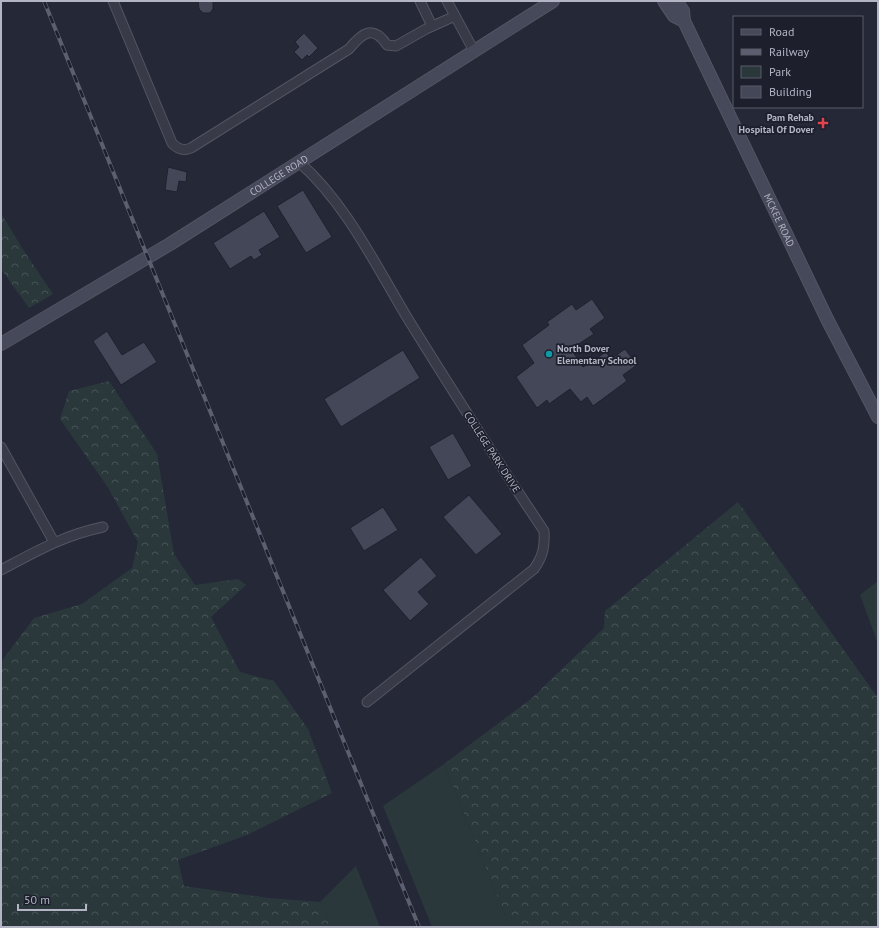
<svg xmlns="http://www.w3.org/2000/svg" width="879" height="928" font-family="'PT Sans',sans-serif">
  <defs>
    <pattern id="forest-crowns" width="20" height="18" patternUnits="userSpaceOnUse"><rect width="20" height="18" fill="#2a383c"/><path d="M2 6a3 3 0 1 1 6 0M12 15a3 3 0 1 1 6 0" fill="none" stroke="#465357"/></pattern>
  </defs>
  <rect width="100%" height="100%" fill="#242837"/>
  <!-- green -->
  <path fill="#2a383c" d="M 878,581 L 878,644 L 860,595 Z
    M 444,764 L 510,927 L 432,927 L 383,806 Z
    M 356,866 L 380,927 L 330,927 L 320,902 Z"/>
  <!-- forest -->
  <path fill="url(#forest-crowns)" d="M 1,213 L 22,248 L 53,294 L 29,308 L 1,269 Z
    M 109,381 L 157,454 L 174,554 L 195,585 L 238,579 L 246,585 L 211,617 L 240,672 L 274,681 L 308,729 L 332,793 L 247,835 L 178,860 L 184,886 L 268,898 L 320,902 L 330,927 L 1,927 L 1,662 L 34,618 L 82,604 L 132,568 L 138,542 L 107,486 L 60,419 L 69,391 Z
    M 738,502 L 878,698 L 878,927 L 510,927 L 444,764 L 532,698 L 604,628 L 605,611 Z"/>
  <!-- building -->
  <path fill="#444758" stroke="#1f212e" d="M 198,1 L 213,1 L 213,9 L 210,13 L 203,13 L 199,9 Z
    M 304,33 L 318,48 L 309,57 L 307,55 L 302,60 L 294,52 L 299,47 L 295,42 Z
    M 168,167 L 187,172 L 186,182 L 179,181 L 177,192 L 165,190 Z
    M 303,190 L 332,237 L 306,253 L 277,206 Z
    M 264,211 L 280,237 L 259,250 L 262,255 L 254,260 L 251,256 L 230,269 L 213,243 Z
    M 592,299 L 605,318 L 590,329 L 594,334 L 571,349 L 583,367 L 606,352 L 611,359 L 625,349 L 637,365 L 623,375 L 627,381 L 593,406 L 587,397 L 581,402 L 570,389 L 549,404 L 547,400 L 537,408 L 516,377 L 534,363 L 522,345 L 549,325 L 547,322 L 572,304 L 576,310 Z
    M 107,331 L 122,355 L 144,342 L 157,362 L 121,385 L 93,341 Z
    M 403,350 L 420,378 L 341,427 L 324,399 Z
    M 453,433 L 472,466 L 448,480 L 429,447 Z
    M 469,495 L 502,534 L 476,555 L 443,517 Z
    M 383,507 L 398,530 L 364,551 L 350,528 Z
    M 421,557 L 437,576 L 418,592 L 429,604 L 410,621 L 383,590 Z"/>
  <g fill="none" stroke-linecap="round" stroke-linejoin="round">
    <!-- street casing -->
    <g stroke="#535562" stroke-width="11">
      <path id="street" d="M 113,1 L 172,143 C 177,149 184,151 191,148 L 349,49 C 362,33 373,24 387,45 L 396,46 L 426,29 L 455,16
        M 420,1 L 432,26
        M 447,1 L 474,51
        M 299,162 C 346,203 376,266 408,319 C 452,390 497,461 544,531 C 545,547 543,556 534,569 L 367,702
        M 1,447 L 54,542
        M 1,570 C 35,552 64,535 103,527"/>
    </g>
    <!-- secondary casing -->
    <g stroke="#535562" stroke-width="14">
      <g id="secondary">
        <path d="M 664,1 L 674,16 L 684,21"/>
        <path id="s1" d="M 676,1 L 683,11 L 684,21 L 827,319 L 878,417"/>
        <path id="s2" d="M 1,344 L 170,244 L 553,1"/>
      </g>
    </g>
    <!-- street -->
    <use href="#street" stroke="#383a48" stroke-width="9"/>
    <!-- secondary -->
    <use href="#secondary" stroke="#46495a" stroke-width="12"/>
    <!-- rail casing -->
    <g stroke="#5c5f70" stroke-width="4">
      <path id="rail" d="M 44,1 L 419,927"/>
    </g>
    <!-- rail -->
    <use href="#rail" stroke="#1d1f2c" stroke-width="2.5" stroke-dasharray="8" stroke-linecap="butt"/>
  </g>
  <!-- markers -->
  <path fill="#e0444e" stroke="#1d1f2c" stroke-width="1.5" d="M821 117h4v4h4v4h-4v4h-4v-4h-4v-4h4z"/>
  <circle fill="#0f9aa8" stroke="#1d1f2c" stroke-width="1.5" cx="549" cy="354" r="4"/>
  <g text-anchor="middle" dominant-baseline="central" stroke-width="3.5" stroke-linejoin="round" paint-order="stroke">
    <!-- poi labels -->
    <g font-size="10" font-weight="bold" fill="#b3b5c4" stroke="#1d1f2c" text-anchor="end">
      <text x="814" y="117">Pam Rehab<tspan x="814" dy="12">Hospital Of Dover</tspan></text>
      <text x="557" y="348" text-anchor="start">North Dover<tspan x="557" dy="12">Elementary School</tspan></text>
    </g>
    <!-- street labels -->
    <g font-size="10" fill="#b3b5c4" stroke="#1d1f2c">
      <text stroke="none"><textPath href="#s2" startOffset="325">COLLEGE ROAD</textPath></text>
      <text stroke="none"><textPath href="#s1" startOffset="243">MCKEE ROAD</textPath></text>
      <text transform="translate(492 452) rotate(57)">COLLEGE PARK DRIVE</text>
    </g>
  </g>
  <!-- border -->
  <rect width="879" height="928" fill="none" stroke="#b3b5c4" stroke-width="4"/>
  <!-- legend -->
  <rect x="733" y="16" width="130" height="92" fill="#1d1f2c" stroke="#595b69"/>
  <rect x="741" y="29" width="20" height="6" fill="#46495a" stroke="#595b69"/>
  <text x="769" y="36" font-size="12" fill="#b3b5c4">Road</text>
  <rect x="741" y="49" width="20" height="6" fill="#5c5f70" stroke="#595b69"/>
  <text x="769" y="56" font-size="12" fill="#b3b5c4">Railway</text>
  <rect x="741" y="66" width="20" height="12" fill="#2a383c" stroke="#595b69"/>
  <text x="769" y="76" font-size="12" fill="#b3b5c4">Park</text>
  <rect x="741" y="86" width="20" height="12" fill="#444758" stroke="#595b69"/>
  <text x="769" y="96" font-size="12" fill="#b3b5c4">Building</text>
  <!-- scale -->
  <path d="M18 904v6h68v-6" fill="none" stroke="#b3b5c4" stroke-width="2"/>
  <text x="24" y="904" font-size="12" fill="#b3b5c4" stroke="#1d1f2c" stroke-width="3" paint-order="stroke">50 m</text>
</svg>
